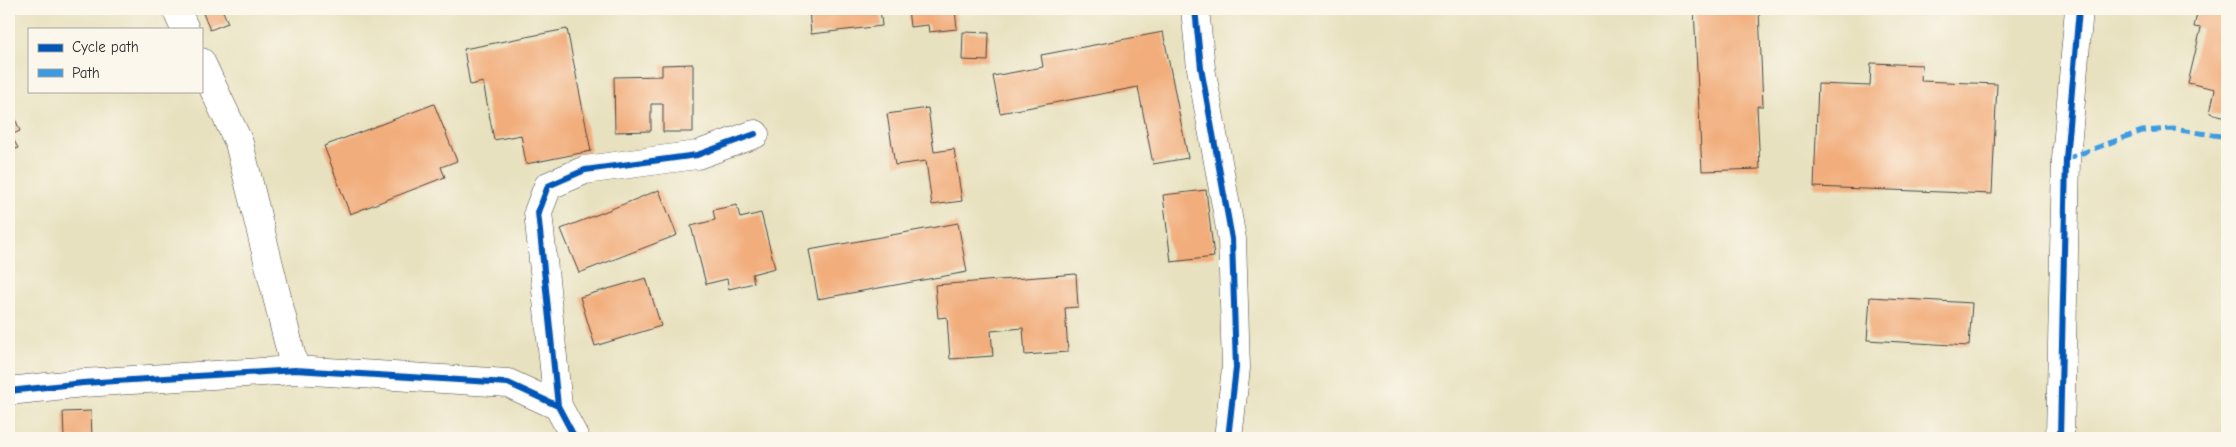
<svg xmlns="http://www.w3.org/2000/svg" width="2236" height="447" font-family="'Comic Neue',sans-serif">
  <rect width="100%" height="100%" fill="#fbf7ec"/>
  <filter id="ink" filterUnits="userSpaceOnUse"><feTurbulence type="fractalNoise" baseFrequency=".02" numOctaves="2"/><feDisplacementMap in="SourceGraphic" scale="10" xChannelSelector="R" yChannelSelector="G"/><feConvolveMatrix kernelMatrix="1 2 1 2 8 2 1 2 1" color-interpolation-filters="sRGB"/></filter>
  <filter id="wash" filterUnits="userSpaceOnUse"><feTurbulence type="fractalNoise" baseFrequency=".0096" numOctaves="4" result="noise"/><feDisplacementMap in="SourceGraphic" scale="20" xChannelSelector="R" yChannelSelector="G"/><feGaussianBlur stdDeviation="1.12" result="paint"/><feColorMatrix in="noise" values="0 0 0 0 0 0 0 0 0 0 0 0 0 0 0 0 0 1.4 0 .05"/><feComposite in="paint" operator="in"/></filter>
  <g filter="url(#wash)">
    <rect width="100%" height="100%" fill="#e8e1bf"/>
    <g id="blocks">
      <!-- building -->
      <path fill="#f2ad7b" d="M 208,9 L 222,9 L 228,23 L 210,30 L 202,11 Z
        M 809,9 L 880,9 L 882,26 L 811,34 Z
        M 908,9 L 955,9 L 957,29 L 929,32 L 928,25 L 910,27 Z
        M 1694,9 L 1759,9 L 1763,106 L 1757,106 L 1760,169 L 1702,171 Z
        M 2198,9 L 2227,9 L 2227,117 L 2210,113 L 2215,89 L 2188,83 L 2201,28 L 2194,27 Z
        M 567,29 L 591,151 L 526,164 L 521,135 L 494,140 L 483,82 L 470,85 L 464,49 Z
        M 963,32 L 989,33 L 988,61 L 962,60 Z
        M 1163,32 L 1188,158 L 1153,164 L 1138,87 L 1000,113 L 993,76 L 1043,67 L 1041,55 Z
        M 1871,63 L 1922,65 L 1921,81 L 1997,84 L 1992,194 L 1814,187 L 1818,84 L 1870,86 Z
        M 693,64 L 693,132 L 663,132 L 663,104 L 651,104 L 651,131 L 615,132 L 614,77 L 662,76 L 662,65 Z
        M 9,103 L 20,131 L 11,135 L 18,148 L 9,152 Z
        M 434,104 L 457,161 L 441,167 L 445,177 L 350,214 L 324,146 Z
        M 928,108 L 934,152 L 954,149 L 962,201 L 932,205 L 926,161 L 895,165 L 887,114 Z
        M 659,190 L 677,235 L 579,273 L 561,229 Z
        M 1206,190 L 1214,257 L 1171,262 L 1163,195 Z
        M 737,205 L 740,218 L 761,213 L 775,268 L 752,274 L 754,283 L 729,289 L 727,279 L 706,284 L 691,226 L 715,220 L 713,210 Z
        M 958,223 L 967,272 L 818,299 L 809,250 Z
        M 1076,274 L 1078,307 L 1065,308 L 1068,352 L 1025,355 L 1023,328 L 991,331 L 993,356 L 950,359 L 947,317 L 938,318 L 935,285 Z
        M 646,278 L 661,326 L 595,346 L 580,297 Z
        M 1870,297 L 1972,303 L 1969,346 L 1867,340 Z
        M 91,411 L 92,438 L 64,438 L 63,412 Z"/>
    </g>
  </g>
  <g filter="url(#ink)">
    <use href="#blocks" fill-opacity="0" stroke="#474641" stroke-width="1"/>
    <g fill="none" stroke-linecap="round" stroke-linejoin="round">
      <!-- minor casing -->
      <g stroke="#474641" stroke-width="29">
        <path id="minor" d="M 176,9 L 185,29
          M 1195,9 L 1201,68 L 1232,239 L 1236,368 L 1228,438
          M 201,62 L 239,143 L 295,370
          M 9,391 L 83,383 L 295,370 L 508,383 L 558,406 L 575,438
          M 558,406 L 538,212 L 548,186 L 585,170 L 697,155 L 755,134
          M 2060,438 L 2066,159 L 2079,9"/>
      </g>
      <!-- minor -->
      <use href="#minor" stroke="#fff" stroke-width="28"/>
      <!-- quiet -->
      <path stroke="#3d9ce1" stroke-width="5" stroke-dasharray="10 5" stroke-linecap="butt" d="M 2066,159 L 2142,131 L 2173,129 L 2227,137"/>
      <!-- cycleway casing -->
      <g stroke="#fbf7ec" stroke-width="9">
        <path id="cycleway" d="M 1195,9 L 1201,68 L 1232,239 L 1236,368 L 1228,438
          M 9,391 L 83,383 L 295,370 L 508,383 L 558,406 L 575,438
          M 558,406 L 538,212 L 548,186 L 585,170 L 697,155 L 755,134
          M 2060,438 L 2066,159 L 2079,9"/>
      </g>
      <!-- cycleway -->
      <use href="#cycleway" stroke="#0057b8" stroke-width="6"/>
    </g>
  </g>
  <!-- margin -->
  <rect width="2236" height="447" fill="none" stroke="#fbf7ec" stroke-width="30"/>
  <!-- legend -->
  <rect x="28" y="28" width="175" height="65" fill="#fbf7ec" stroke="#a8a59f"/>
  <rect x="38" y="44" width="25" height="8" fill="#0057b8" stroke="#a8a59f"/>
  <text x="72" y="52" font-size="15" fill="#2b2b2b">Cycle path</text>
  <rect x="38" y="69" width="25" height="8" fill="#3d9ce1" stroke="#a8a59f"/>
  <text x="72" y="78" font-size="15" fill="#2b2b2b">Path</text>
</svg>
